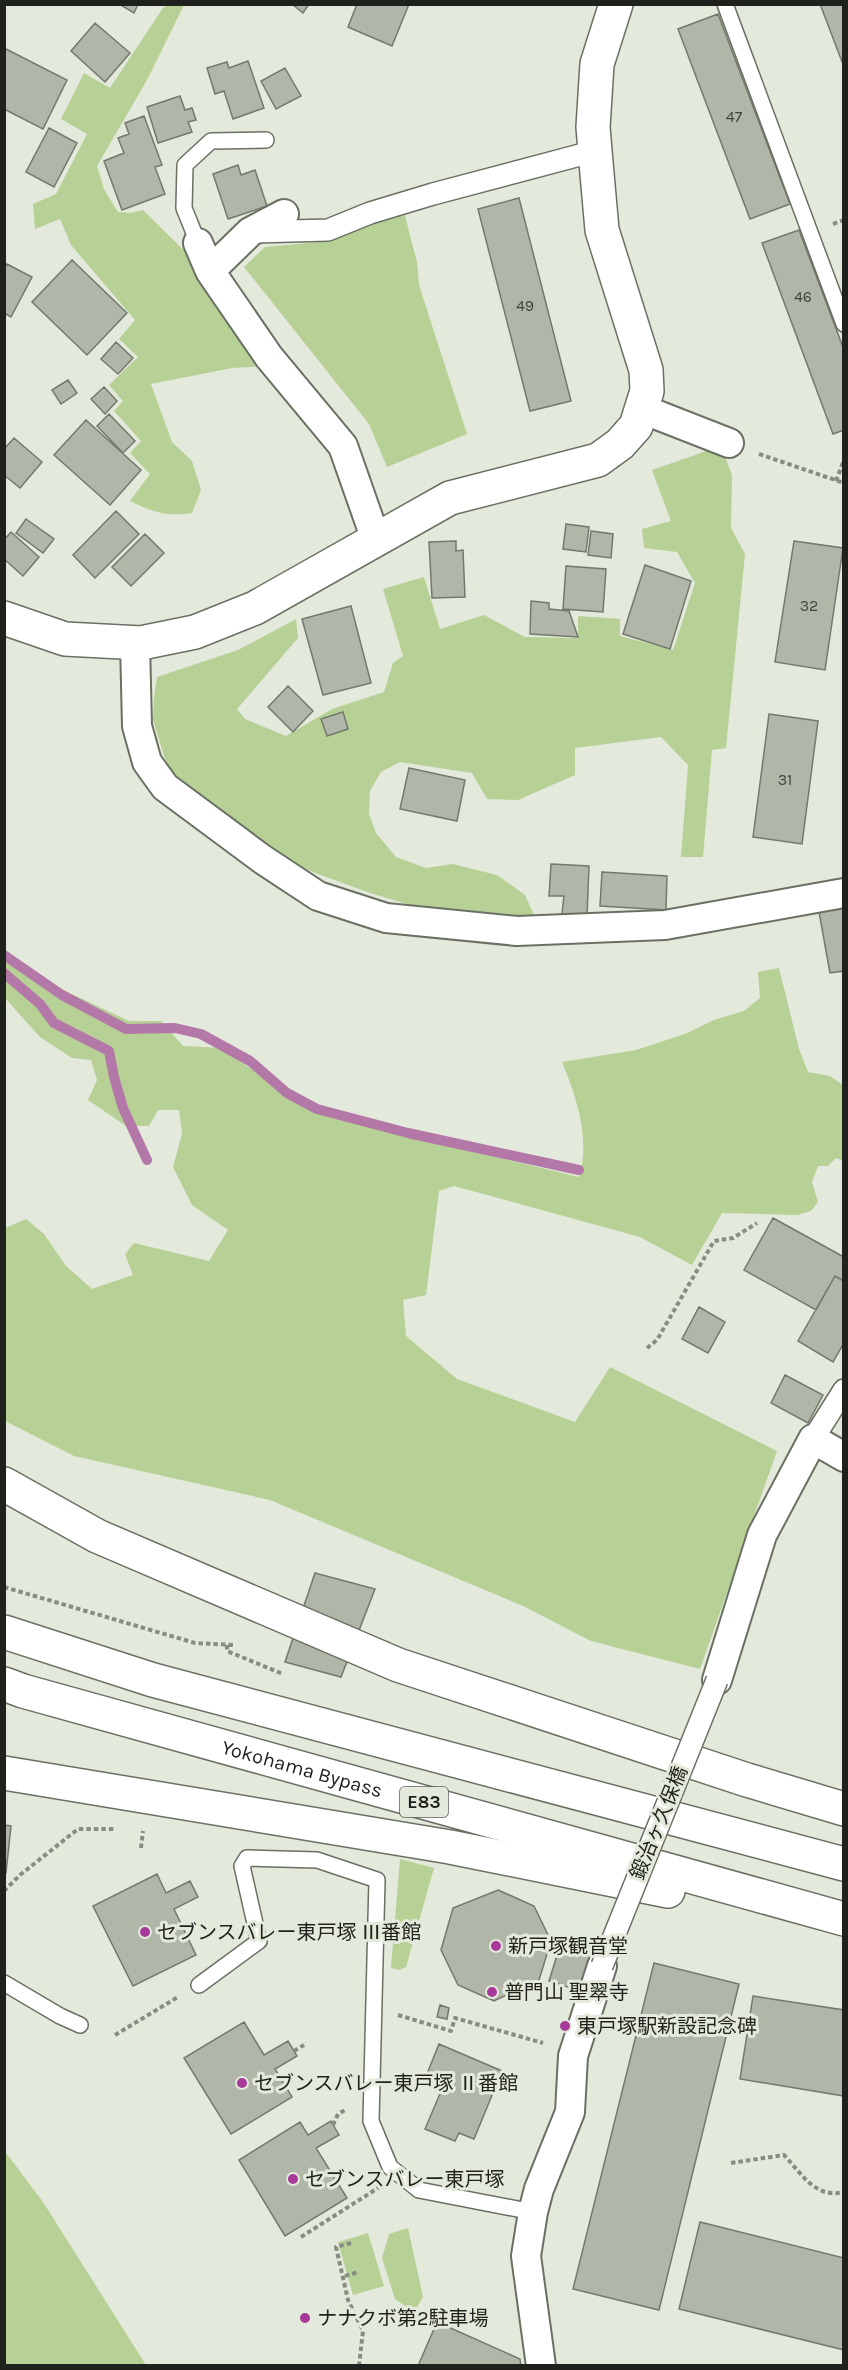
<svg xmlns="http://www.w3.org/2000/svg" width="848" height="2370" font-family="Karla,'Noto Sans JP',sans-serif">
  <rect width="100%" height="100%" fill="#e3e9db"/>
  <!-- green -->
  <path fill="#b7d096" d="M 168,5 L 184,5 L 147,80 L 97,166 L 104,189 L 118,212 L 130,213 L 143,210 L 206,272 L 268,366 L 232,368 L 151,384 L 172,442 L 192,461 L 201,490 L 192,513 C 166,517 153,512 130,501 L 150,474 L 130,453 L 141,441 L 114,411 L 123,401 L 109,385 L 138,357 L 119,339 L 135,320 L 71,245 L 60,219 L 35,229 L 33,204 L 56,194 L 87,134 L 61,119 L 84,73 L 110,88 L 163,8 Z
    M 404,212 L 417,262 L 419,285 L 467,434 L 387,467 L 369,424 L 244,267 L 265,247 L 331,241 L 373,222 Z
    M 721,446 L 732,475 L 731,528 L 745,554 L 726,748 L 712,750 L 703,857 L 681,857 L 688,765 L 661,737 L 575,748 L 575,775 L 518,800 L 487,799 L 472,773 L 400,762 L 381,772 L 370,791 L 369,814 L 376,833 L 396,857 L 426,868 L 453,864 L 497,875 L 525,895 L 534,915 L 513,919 L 443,915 L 367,892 L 305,869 L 263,848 L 178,784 L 164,756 L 153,720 L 154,697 L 157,677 L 238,650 L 296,619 L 298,638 L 237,709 L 245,719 L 286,736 L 332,709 L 384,692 L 393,663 L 403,656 L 383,589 L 424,577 L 440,629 L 484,615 L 525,637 L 578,638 L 578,616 L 620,619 L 620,636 L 673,650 L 695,583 L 677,552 L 644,548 L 642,529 L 671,521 L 652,470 Z
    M 4,950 L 57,987 L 129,1021 L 161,1021 L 183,1046 L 221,1048 L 303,1105 L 374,1128 L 579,1177 C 591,1140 576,1096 562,1062 L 636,1050 L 685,1034 L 714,1020 L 744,1011 L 760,998 L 758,972 L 779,968 L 799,1049 L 808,1072 L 830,1076 L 843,1085 L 843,1161 L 836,1158 L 828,1166 L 818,1166 L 812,1182 L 818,1202 L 811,1211 L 797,1215 L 722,1213 L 692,1265 L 640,1237 L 454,1186 L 439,1191 L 426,1295 L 403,1300 L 406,1336 L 457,1379 L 575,1422 L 610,1367 L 777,1451 L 700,1669 L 591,1641 L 523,1606 L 270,1500 L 74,1456 L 5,1421 L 5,1228 L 26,1219 L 44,1234 L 66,1266 L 92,1289 L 133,1275 L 125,1254 L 134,1243 L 209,1261 L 228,1230 L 192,1205 L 173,1167 L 182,1134 L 179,1110 L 158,1110 L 149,1126 L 126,1126 L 88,1100 L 97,1080 L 91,1060 L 72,1058 L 40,1037 L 5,998 Z
    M 400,1859 L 434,1868 L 406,1967 L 399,1970 L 391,1968 Z
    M 4,2150 L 43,2202 L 146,2365 L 5,2365 Z
    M 408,2228 L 423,2297 L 414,2312 L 395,2299 L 382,2258 L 389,2234 Z
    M 368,2233 L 384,2286 L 353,2295 L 338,2242 Z"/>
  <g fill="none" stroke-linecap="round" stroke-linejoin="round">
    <!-- stream -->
    <path stroke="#b378a7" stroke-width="10" d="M 4,955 L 62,995 L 126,1029 L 175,1028 L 201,1034 L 250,1061 L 287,1093 L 317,1109 L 408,1133 L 579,1170
      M 4,973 L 40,1004 L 54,1023 L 109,1051 L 114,1077 L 123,1108 L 147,1160"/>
  </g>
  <!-- building -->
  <path fill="#b0b6a8" stroke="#73796c" stroke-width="1.5" d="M 119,4 L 138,4 L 134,13 Z
    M 292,4 L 309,4 L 303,13 Z
    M 357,4 L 409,4 L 392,46 L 348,27 Z
    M 820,4 L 844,4 L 844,67 Z
    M 718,14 L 790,204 L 750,219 L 678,29 Z
    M 95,23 L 130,53 L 105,82 L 71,51 Z
    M 4,48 L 67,80 L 43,129 L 4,109 Z
    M 248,61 L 264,108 L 233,119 L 224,91 L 215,94 L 207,68 L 227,62 L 229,68 Z
    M 285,68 L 301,96 L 276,109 L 261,81 Z
    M 180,96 L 185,110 L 192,108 L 196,120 L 188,122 L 192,132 L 158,143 L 147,107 Z
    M 144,116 L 162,165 L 155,167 L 165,194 L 122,210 L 104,161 L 124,153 L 118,138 L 129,134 L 125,123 Z
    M 49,128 L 77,143 L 54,187 L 26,172 Z
    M 238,165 L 241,175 L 255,170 L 267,206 L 228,219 L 213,174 Z
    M 519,198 L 571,401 L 530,411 L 478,209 Z
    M 799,230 L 844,350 L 844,430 L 833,434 L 762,243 Z
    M 72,260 L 127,313 L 87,355 L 32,302 Z
    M 7,264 L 32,277 L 11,317 L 4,313 L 4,268 Z
    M 116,342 L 133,358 L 118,374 L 101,359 Z
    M 68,380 L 77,393 L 61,404 L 52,390 Z
    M 104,387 L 117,401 L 105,414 L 91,399 Z
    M 109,414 L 135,441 L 123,453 L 97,426 Z
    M 86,420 L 141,470 L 110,505 L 54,455 Z
    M 14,438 L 42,462 L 20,488 L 4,475 L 4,449 Z
    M 116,511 L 139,534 L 95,578 L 73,555 Z
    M 26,519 L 54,539 L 43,553 L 16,533 Z
    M 566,524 L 589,527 L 586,552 L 563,549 Z
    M 591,531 L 613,534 L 611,558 L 588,555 Z
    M 11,532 L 39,557 L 23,576 L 4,559 L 4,540 Z
    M 145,534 L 164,553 L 131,586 L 112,567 Z
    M 456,541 L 456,551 L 463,550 L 465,597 L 432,598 L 429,542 Z
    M 794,541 L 843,548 L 825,670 L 775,662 Z
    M 645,565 L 691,581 L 670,649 L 623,634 Z
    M 566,566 L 606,569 L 603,612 L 563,609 Z
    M 531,601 L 549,603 L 549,609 L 569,611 L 578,637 L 530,634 Z
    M 351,606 L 371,683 L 323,695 L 302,619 Z
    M 288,686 L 313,711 L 293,732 L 268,707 Z
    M 343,712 L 348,729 L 327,736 L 321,719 Z
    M 769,714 L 818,721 L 802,844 L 753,837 Z
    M 409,768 L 465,780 L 457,821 L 400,809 Z
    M 551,864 L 589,866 L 587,916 L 562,914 L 564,896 L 549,896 Z
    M 602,872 L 667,876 L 666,910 L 600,906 Z
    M 844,908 L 844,971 L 830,973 L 819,912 Z
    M 773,1218 L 844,1257 L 844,1278 L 842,1280 L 835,1276 L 816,1310 L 744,1270 Z
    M 835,1276 L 844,1281 L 844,1343 L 833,1362 L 798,1341 Z
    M 699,1307 L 725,1322 L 708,1353 L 682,1339 Z
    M 785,1375 L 823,1395 L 808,1423 L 771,1403 Z
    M 315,1573 L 375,1589 L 341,1677 L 285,1662 Z
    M 4,1825 L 11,1826 L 6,1873 L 4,1873 Z
    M 157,1874 L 166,1893 L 190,1881 L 198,1897 L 174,1909 L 196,1955 L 133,1986 L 93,1906 Z
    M 498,1890 L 534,1906 L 551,1941 L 539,1980 L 494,2001 L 458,1985 L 441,1950 L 453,1908 Z
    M 562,1939 L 596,1950 L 584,1992 L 549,1981 Z
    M 654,1963 L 739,1984 L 659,2310 L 573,2289 Z
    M 753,1996 L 844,2010 L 844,2096 L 740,2079 Z
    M 440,2005 L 449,2008 L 447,2019 L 437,2017 Z
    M 244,2022 L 264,2055 L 288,2041 L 297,2056 L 275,2069 L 292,2097 L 231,2134 L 184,2058 Z
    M 439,2044 L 502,2071 L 474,2139 L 459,2133 L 455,2141 L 425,2129 L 442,2089 L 424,2081 Z
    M 331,2121 L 339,2135 L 316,2148 L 347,2198 L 285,2236 L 239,2160 L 300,2122 L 308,2135 Z
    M 700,2222 L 844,2258 L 844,2350 L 679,2309 Z
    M 437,2322 L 520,2359 L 521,2366 L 418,2366 Z"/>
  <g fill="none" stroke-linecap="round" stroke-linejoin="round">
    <!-- service casing -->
    <g stroke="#6a7063" stroke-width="18">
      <path id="service" d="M 725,4 L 844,324
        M 198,243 L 184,208 L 185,165 L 211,141 L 266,140
        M 4,1983 L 60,2016 L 80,2025
        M 199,1985 L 259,1941 L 242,1866 L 247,1858 L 317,1860 L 377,1880 L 371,2121 L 390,2167 L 419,2190 L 533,2212"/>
    </g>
    <!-- pedestrian casing -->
    <g stroke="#6a7063" stroke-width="24">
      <path id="pedestrian" d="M 254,232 L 328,230 L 370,213 L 433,194 L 595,151
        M 813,1439 L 844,1390"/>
    </g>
    <!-- minor casing -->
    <g stroke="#6a7063" stroke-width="32">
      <path id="minor" d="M 198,243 L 210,271 L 269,357 L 343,446 L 376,540
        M 210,271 L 250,232 L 284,214
        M 642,409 L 729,443
        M 135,643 L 137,726 L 147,762 L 165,787 L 262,859 L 318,896 L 386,918 L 517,931 L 665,925 L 844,893
        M 717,1680 L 762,1535 L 813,1439 L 844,1457
        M 541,2366 L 526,2256 L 533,2212 L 539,2189 L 570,2112 L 573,2056 L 602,1966"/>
    </g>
    <!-- tertiary casing -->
    <g stroke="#6a7063" stroke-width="36">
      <path id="tertiary" d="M 4,618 L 65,639 L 141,643 L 195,632 L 255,608 L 450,498 L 598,460 L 620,444 L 636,426 L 647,391 L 646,370 L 602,230 L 595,151 L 593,127 L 597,64 L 616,4"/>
    </g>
    <!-- trunk casing -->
    <g stroke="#6a7063" stroke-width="36">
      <g id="trunk">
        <path d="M 4,1484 L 97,1536 L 398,1665 L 747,1780 L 844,1809"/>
        <path d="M 4,1632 L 153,1680 L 844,1864"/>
        <path id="s1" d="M 4,1684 L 23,1691 L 844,1919"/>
        <path d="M 4,1773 L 450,1847 L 668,1891"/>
      </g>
    </g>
    <!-- path -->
    <path stroke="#888d82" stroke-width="4" stroke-dasharray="4.5 3" stroke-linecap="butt" d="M 833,224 L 844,220
      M 759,454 L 844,483
      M 836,481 L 844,460
      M 647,1348 L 657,1340 L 714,1241 L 733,1238 L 757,1223
      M 4,1587 L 195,1643 L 235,1645
      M 227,1645 L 227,1651 L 283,1674
      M 141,1848 L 143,1831
      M 4,1891 L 20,1875 L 78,1829 L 115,1829
      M 398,2015 L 451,2031 L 455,2018 L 543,2043
      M 115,2035 L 178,1997
      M 294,2051 L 304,2045
      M 333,2125 L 338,2114 L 347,2109
      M 731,2163 L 784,2155 C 802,2174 815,2199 844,2192
      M 301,2237 L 378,2188
      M 351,2243 L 336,2247 L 348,2300 L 363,2331 L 359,2366
      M 345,2276 L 358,2272"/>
    <!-- service -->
    <use href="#service" stroke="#fff" stroke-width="15"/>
    <!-- pedestrian -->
    <use href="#pedestrian" stroke="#fff" stroke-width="21"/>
    <!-- minor -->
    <use href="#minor" stroke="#fff" stroke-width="28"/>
    <!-- tertiary -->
    <use href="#tertiary" stroke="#fff" stroke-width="33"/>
    <!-- trunk -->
    <use href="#trunk" stroke="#fff" stroke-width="33"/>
    <!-- pedestrian-bridge casing -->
    <g stroke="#6a7063" stroke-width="24" stroke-linecap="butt">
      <path id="pedestrian-bridge" d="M 602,1966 L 717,1680"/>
    </g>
    <!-- pedestrian-bridge -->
    <use href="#pedestrian-bridge" stroke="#fff" stroke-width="21"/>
  </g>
  <!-- markers -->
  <g fill="#a73998" stroke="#e3e9db" stroke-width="2">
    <circle cx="145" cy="1932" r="6"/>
    <circle cx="496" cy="1946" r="6"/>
    <circle cx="492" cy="1992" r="6"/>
    <circle cx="565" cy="2026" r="6"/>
    <circle cx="242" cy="2083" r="6"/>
    <circle cx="293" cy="2179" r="6"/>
    <circle cx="305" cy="2318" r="6"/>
  </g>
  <g text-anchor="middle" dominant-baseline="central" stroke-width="6" stroke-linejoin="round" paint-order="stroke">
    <!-- number labels -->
    <g font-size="16" fill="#43473f">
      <text x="734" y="116">47</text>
      <text x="803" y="296">46</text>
      <text x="525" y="305">49</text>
      <text x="809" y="605">32</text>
      <text x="785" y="779">31</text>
    </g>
    <!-- shield labels -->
    <rect fill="#e3e9db" stroke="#5a5e55" stroke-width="1.5" x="400" y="1787" width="48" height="30" rx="4.5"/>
    <g font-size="18" font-weight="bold" fill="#1f221c">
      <text x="424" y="1802">E83</text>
    </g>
    <!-- street labels -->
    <g font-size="20" fill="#1f221c" stroke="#e3e9db">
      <text stroke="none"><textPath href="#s1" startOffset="310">Yokohama Bypass</textPath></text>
      <text transform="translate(659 1823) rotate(-68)">鍛治ヶ久保橋</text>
    </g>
    <!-- poi labels -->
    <g font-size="20" fill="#1f221c" stroke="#e3e9db" text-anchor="start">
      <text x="157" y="1932">セブンスバレー東戸塚 Ⅲ番館</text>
      <text x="508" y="1946">新戸塚観音堂</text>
      <text x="504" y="1992">普門山 聖翠寺</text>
      <text x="577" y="2026">東戸塚駅新設記念碑</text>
      <text x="254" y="2083">セブンスバレー東戸塚 Ⅱ番館</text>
      <text x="305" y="2179">セブンスバレー東戸塚</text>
      <text x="317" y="2318">ナナクボ第2駐車場</text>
    </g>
  </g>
  <!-- border -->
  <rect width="848" height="2370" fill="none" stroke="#1f221c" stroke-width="12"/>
</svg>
